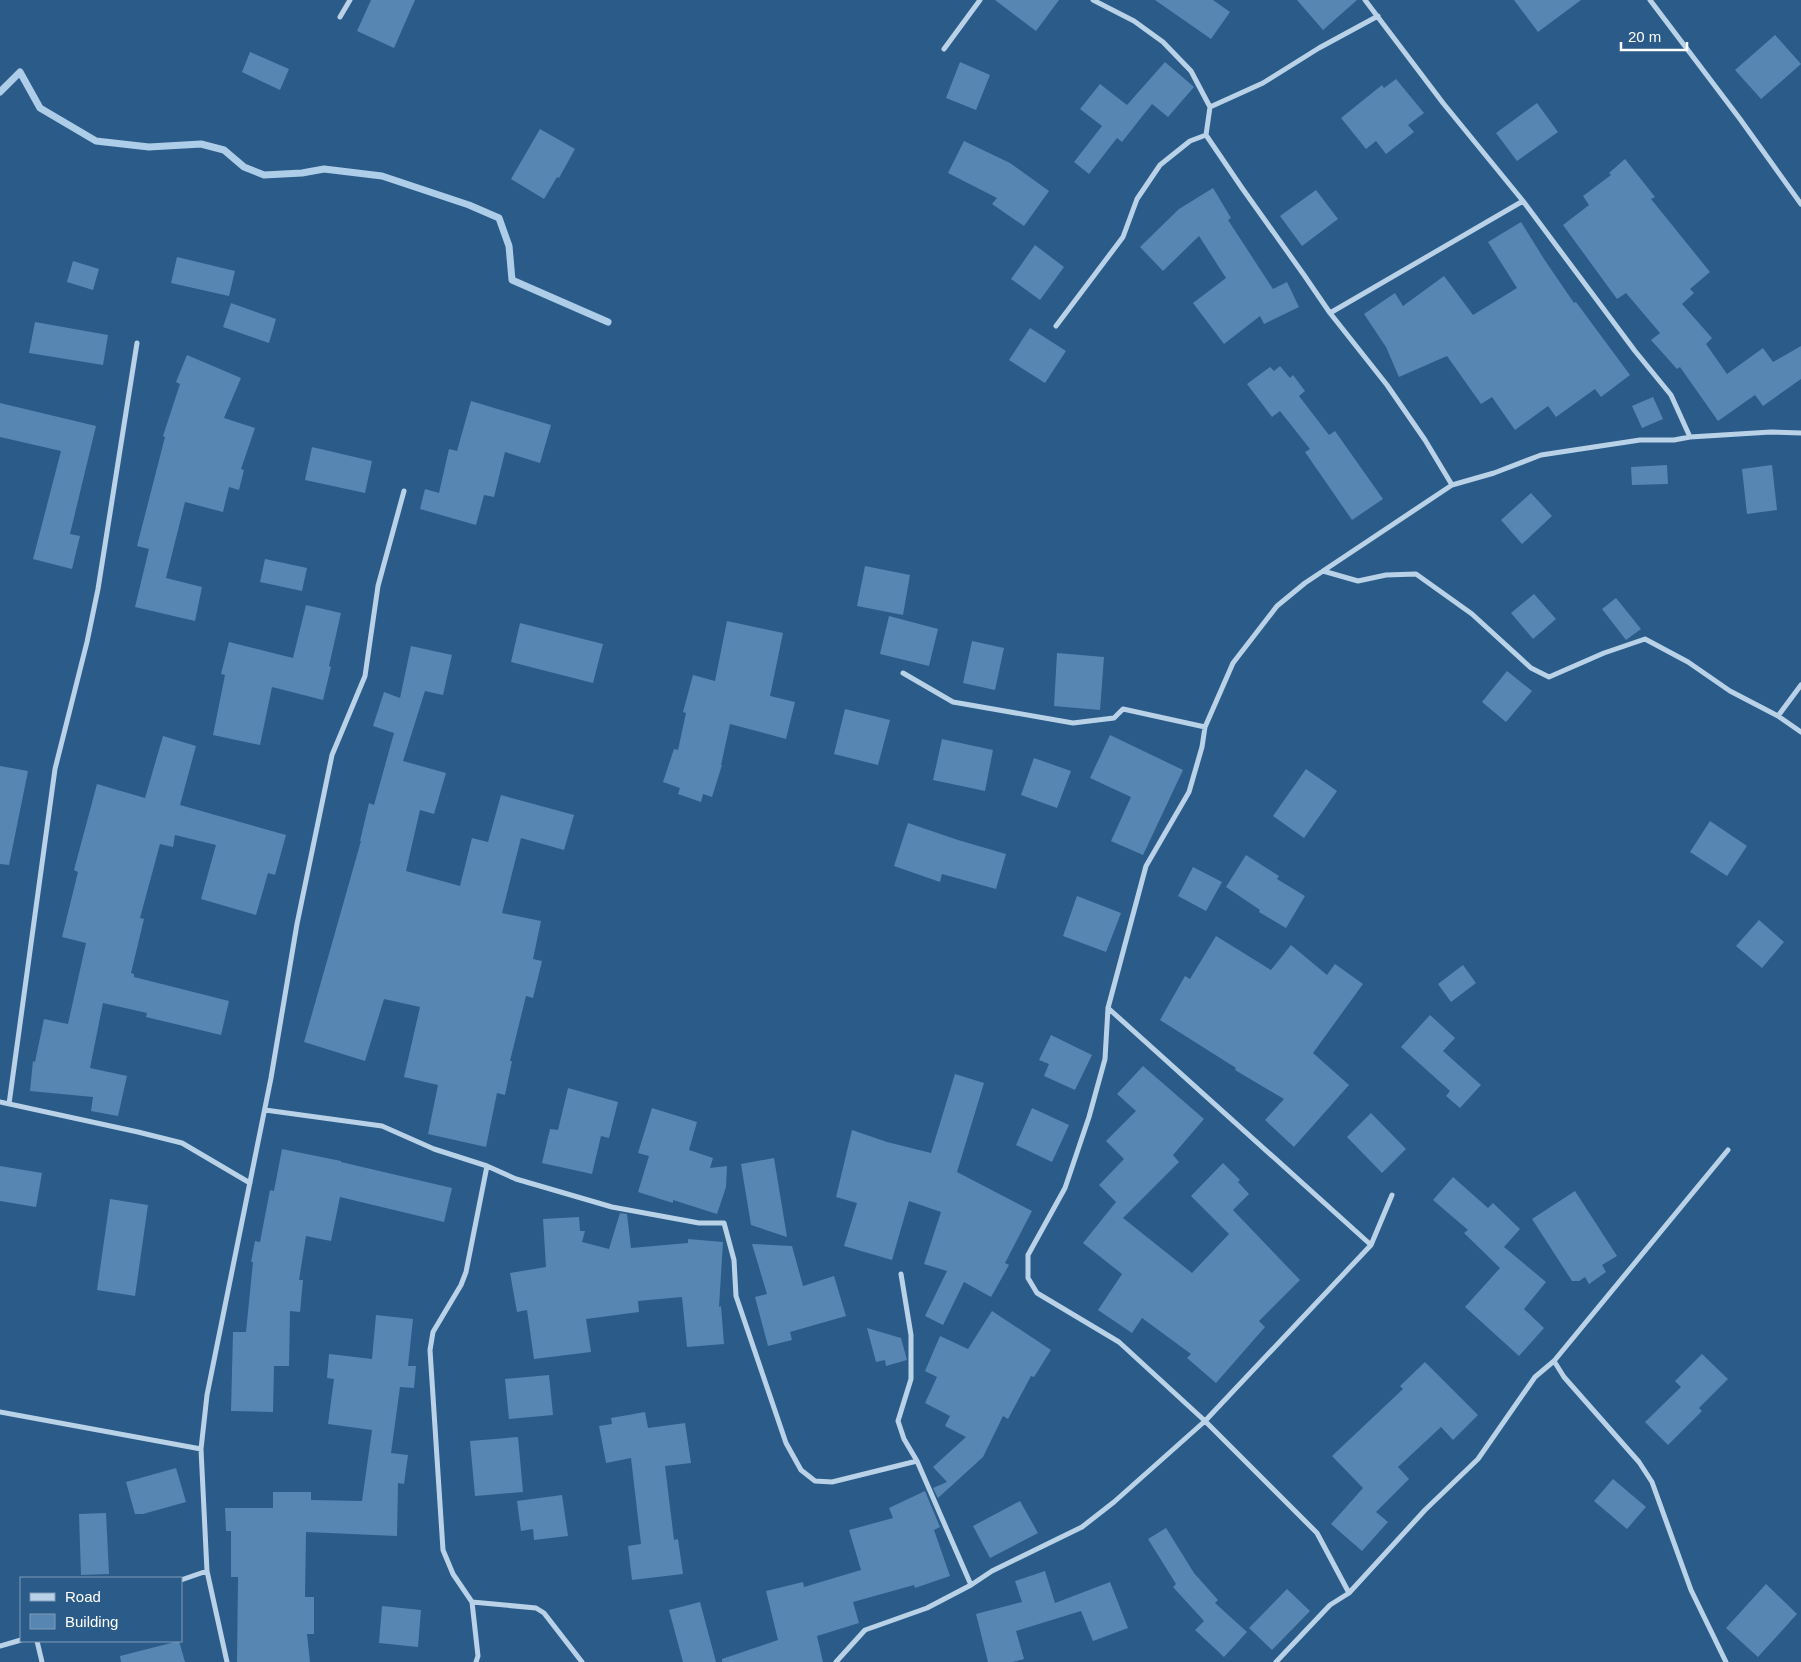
<svg xmlns="http://www.w3.org/2000/svg" width="1801" height="1662" font-family="Arial,sans-serif">
  <rect width="100%" height="100%" fill="#2b5b89"/>
  <g fill="none" stroke-linecap="round" stroke-linejoin="round">
    <!-- stream -->
    <path stroke="#aecde8" stroke-width="7" d="M 0,92 L 20,72 L 40,108 L 96,141 L 149,147 L 201,144 L 224,150 L 244,167 L 264,175 L 302,173 L 324,169 L 382,176 L 469,205 L 499,218 L 509,246 L 512,280 L 608,322"/>
  </g>
  <!-- building -->
  <path fill="#5786b2" d="M 371,0 L 415,0 L 394,48 L 357,31 Z
    M 995,0 L 1059,0 L 1036,31 Z
    M 1155,0 L 1213,0 L 1230,12 L 1211,39 Z
    M 1297,0 L 1357,0 L 1323,30 Z
    M 1514,0 L 1581,0 L 1538,32 Z
    M 1775,35 L 1801,64 L 1761,99 L 1735,70 Z
    M 250,52 L 289,69 L 280,90 L 242,72 Z
    M 960,62 L 990,75 L 976,110 L 946,98 Z
    M 1165,62 L 1194,87 L 1168,117 L 1152,104 L 1122,142 L 1117,138 L 1089,174 L 1074,162 L 1102,126 L 1080,109 L 1100,84 L 1127,105 Z
    M 1396,79 L 1424,113 L 1408,125 L 1414,132 L 1386,154 L 1376,141 L 1366,149 L 1341,118 L 1382,85 L 1384,88 Z
    M 1537,103 L 1558,132 L 1517,161 L 1496,133 Z
    M 540,129 L 575,149 L 559,178 L 557,177 L 544,199 L 511,179 Z
    M 964,141 L 1010,163 L 1049,191 L 1024,226 L 992,204 L 997,198 L 948,173 Z
    M 1625,159 L 1655,197 L 1651,199 L 1710,272 L 1690,289 L 1694,293 L 1682,304 L 1712,338 L 1706,344 L 1727,374 L 1763,348 L 1773,362 L 1801,346 L 1801,379 L 1763,406 L 1755,395 L 1718,421 L 1680,367 L 1677,369 L 1651,340 L 1660,333 L 1626,293 L 1617,299 L 1563,225 L 1589,205 L 1583,196 L 1611,175 L 1609,173 Z
    M 1213,188 L 1231,218 L 1228,220 L 1273,289 L 1287,282 L 1299,307 L 1264,324 L 1260,316 L 1224,344 L 1193,303 L 1226,278 L 1199,236 L 1163,271 L 1140,247 L 1179,209 Z
    M 1316,190 L 1338,219 L 1302,246 L 1280,216 Z
    M 1521,222 L 1544,259 L 1574,303 L 1576,302 L 1630,375 L 1601,397 L 1595,389 L 1556,417 L 1548,406 L 1515,430 L 1492,397 L 1481,404 L 1447,356 L 1399,377 L 1386,347 L 1364,314 L 1395,293 L 1403,306 L 1444,276 L 1473,315 L 1517,288 L 1488,242 Z
    M 1035,245 L 1064,267 L 1040,300 L 1011,279 Z
    M 177,257 L 235,271 L 229,296 L 171,283 Z
    M 73,261 L 99,269 L 93,290 L 67,282 Z
    M 231,303 L 276,319 L 269,343 L 223,327 Z
    M 35,322 L 108,335 L 103,365 L 29,353 Z
    M 1030,328 L 1066,351 L 1045,383 L 1009,360 Z
    M 187,355 L 241,378 L 224,418 L 255,428 L 241,469 L 244,470 L 239,490 L 229,487 L 223,512 L 185,502 L 166,578 L 202,587 L 195,621 L 135,607 L 149,549 L 137,546 L 165,437 L 163,436 L 180,384 L 176,382 Z
    M 1280,366 L 1290,378 L 1293,375 L 1305,391 L 1299,396 L 1329,435 L 1335,431 L 1383,499 L 1352,520 L 1305,452 L 1310,449 L 1280,411 L 1272,417 L 1247,384 L 1270,367 L 1274,371 Z
    M 1653,397 L 1663,419 L 1642,428 L 1632,406 Z
    M 471,401 L 551,425 L 540,463 L 505,452 L 494,497 L 484,495 L 476,525 L 420,509 L 425,489 L 439,493 L 449,449 L 457,451 Z
    M 0,403 L 96,426 L 70,534 L 80,536 L 72,569 L 33,559 L 61,451 L 0,437 Z
    M 312,447 L 372,461 L 365,493 L 305,480 Z
    M 1667,465 L 1668,484 L 1632,485 L 1631,467 Z
    M 1772,465 L 1777,510 L 1747,514 L 1742,469 Z
    M 1531,493 L 1552,516 L 1522,544 L 1501,520 Z
    M 265,559 L 307,568 L 302,591 L 260,582 Z
    M 865,566 L 910,575 L 903,615 L 857,606 Z
    M 1534,594 L 1556,619 L 1533,639 L 1511,613 Z
    M 1616,598 L 1641,629 L 1626,640 L 1602,609 Z
    M 306,605 L 341,613 L 329,666 L 331,667 L 323,700 L 272,687 L 260,745 L 213,735 L 225,675 L 221,674 L 229,642 L 293,658 Z
    M 889,616 L 938,629 L 929,666 L 880,654 Z
    M 727,621 L 783,633 L 770,696 L 795,702 L 786,739 L 730,724 L 721,765 L 722,765 L 712,797 L 703,794 L 701,802 L 678,794 L 680,788 L 663,782 L 674,749 L 678,750 L 686,713 L 683,712 L 693,675 L 715,681 Z
    M 520,623 L 603,644 L 593,683 L 511,662 Z
    M 972,641 L 1004,648 L 995,690 L 963,683 Z
    M 411,646 L 452,655 L 443,695 L 425,691 L 403,761 L 446,773 L 434,814 L 420,810 L 406,871 L 460,886 L 472,838 L 488,842 L 501,795 L 574,815 L 564,850 L 521,838 L 502,913 L 541,921 L 533,959 L 542,961 L 533,998 L 526,996 L 510,1061 L 512,1061 L 505,1095 L 497,1093 L 486,1147 L 428,1134 L 438,1085 L 404,1077 L 420,1007 L 384,999 L 365,1061 L 304,1042 L 361,841 L 360,841 L 369,803 L 374,805 L 394,733 L 373,726 L 384,692 L 400,698 Z
    M 1057,653 L 1104,657 L 1100,710 L 1054,706 Z
    M 1507,671 L 1532,691 L 1506,722 L 1482,702 Z
    M 845,709 L 890,720 L 878,765 L 834,754 Z
    M 1110,735 L 1183,770 L 1143,855 L 1111,841 L 1131,797 L 1090,778 Z
    M 163,736 L 196,746 L 180,805 L 286,835 L 275,875 L 268,873 L 256,915 L 201,899 L 216,845 L 175,835 L 173,847 L 160,844 L 140,918 L 144,919 L 131,973 L 134,974 L 134,977 L 229,1001 L 221,1035 L 146,1017 L 147,1013 L 103,1003 L 90,1068 L 127,1076 L 118,1116 L 91,1111 L 93,1097 L 30,1091 L 33,1061 L 35,1062 L 44,1019 L 68,1024 L 86,943 L 62,937 L 78,872 L 74,870 L 97,784 L 145,798 Z
    M 942,739 L 993,750 L 985,791 L 933,780 Z
    M 1034,758 L 1071,771 L 1057,808 L 1021,795 Z
    M 0,766 L 28,771 L 9,865 L 0,864 Z
    M 1306,769 L 1337,791 L 1304,838 L 1273,816 Z
    M 1710,821 L 1747,846 L 1727,876 L 1690,852 Z
    M 908,823 L 958,840 L 1006,854 L 996,889 L 942,874 L 940,882 L 894,866 Z
    M 1246,855 L 1279,876 L 1277,879 L 1305,896 L 1286,928 L 1259,912 L 1260,910 L 1226,887 Z
    M 1193,867 L 1222,882 L 1206,911 L 1178,896 Z
    M 1077,896 L 1121,913 L 1106,952 L 1063,936 Z
    M 1759,920 L 1784,942 L 1762,968 L 1736,946 Z
    M 1216,936 L 1271,970 L 1291,945 L 1327,975 L 1335,964 L 1363,984 L 1313,1053 L 1349,1085 L 1294,1147 L 1265,1120 L 1284,1099 L 1235,1070 L 1236,1068 L 1160,1020 L 1185,976 L 1190,979 Z
    M 1463,965 L 1476,983 L 1451,1002 L 1438,984 Z
    M 1430,1015 L 1455,1038 L 1443,1051 L 1481,1085 L 1460,1108 L 1446,1096 L 1450,1091 L 1401,1047 Z
    M 1051,1035 L 1092,1055 L 1075,1090 L 1044,1076 L 1049,1064 L 1039,1060 Z
    M 1143,1066 L 1204,1119 L 1173,1155 L 1179,1162 L 1123,1218 L 1192,1273 L 1229,1234 L 1191,1196 L 1223,1163 L 1240,1180 L 1238,1182 L 1249,1194 L 1233,1210 L 1300,1280 L 1259,1321 L 1265,1327 L 1216,1383 L 1187,1358 L 1191,1354 L 1142,1318 L 1132,1333 L 1098,1310 L 1122,1274 L 1083,1243 L 1116,1202 L 1099,1185 L 1124,1159 L 1106,1141 L 1136,1111 L 1117,1094 Z
    M 955,1074 L 984,1083 L 957,1172 L 1032,1211 L 1005,1263 L 1009,1265 L 991,1297 L 964,1282 L 943,1325 L 925,1316 L 947,1271 L 924,1264 L 941,1212 L 909,1201 L 892,1260 L 844,1246 L 857,1203 L 836,1197 L 852,1130 L 887,1142 L 931,1153 Z
    M 568,1088 L 618,1102 L 609,1138 L 601,1136 L 592,1174 L 542,1163 L 550,1129 L 558,1130 Z
    M 652,1108 L 697,1122 L 689,1150 L 713,1158 L 710,1168 L 727,1166 L 726,1187 L 717,1214 L 673,1200 L 673,1203 L 638,1192 L 649,1156 L 638,1153 Z
    M 1032,1108 L 1069,1125 L 1052,1162 L 1016,1145 Z
    M 1371,1113 L 1406,1149 L 1382,1173 L 1347,1137 Z
    M 282,1149 L 341,1161 L 341,1162 L 452,1188 L 444,1222 L 340,1197 L 331,1241 L 306,1236 L 299,1280 L 303,1280 L 300,1312 L 290,1311 L 289,1366 L 274,1366 L 273,1412 L 231,1411 L 233,1332 L 246,1332 L 253,1262 L 251,1262 L 255,1241 L 260,1242 L 270,1190 L 274,1191 Z
    M 774,1158 L 787,1237 L 751,1225 L 741,1164 Z
    M 0,1166 L 42,1173 L 36,1207 L 0,1201 Z
    M 1453,1177 L 1488,1208 L 1493,1203 L 1520,1229 L 1504,1247 L 1546,1282 L 1524,1309 L 1544,1328 L 1519,1356 L 1465,1307 L 1500,1268 L 1464,1233 L 1468,1230 L 1433,1200 Z
    M 1575,1191 L 1617,1256 L 1602,1265 L 1606,1272 L 1589,1284 L 1585,1277 L 1579,1281 L 1572,1281 L 1532,1219 Z
    M 110,1199 L 148,1205 L 135,1296 L 97,1290 Z
    M 620,1213 L 627,1214 L 631,1248 L 688,1243 L 688,1239 L 723,1242 L 719,1307 L 721,1306 L 724,1344 L 687,1347 L 682,1297 L 638,1301 L 639,1312 L 586,1319 L 591,1352 L 534,1359 L 527,1310 L 517,1312 L 510,1273 L 546,1267 L 543,1219 L 579,1217 L 580,1231 L 585,1231 L 582,1242 L 609,1249 Z
    M 752,1244 L 792,1246 L 803,1286 L 834,1276 L 846,1316 L 790,1332 L 792,1340 L 768,1346 L 755,1297 L 767,1294 Z
    M 992,1311 L 1051,1350 L 1034,1377 L 1031,1376 L 1008,1419 L 1003,1416 L 983,1457 L 938,1498 L 933,1488 L 947,1482 L 933,1467 L 966,1437 L 945,1426 L 950,1416 L 925,1403 L 937,1377 L 925,1371 L 940,1336 L 968,1349 Z
    M 376,1315 L 413,1319 L 408,1366 L 416,1366 L 414,1388 L 400,1387 L 391,1453 L 408,1455 L 404,1484 L 398,1483 L 397,1536 L 306,1532 L 305,1597 L 314,1597 L 314,1634 L 307,1634 L 310,1662 L 237,1662 L 238,1577 L 231,1577 L 231,1531 L 226,1531 L 225,1508 L 273,1508 L 273,1492 L 311,1492 L 311,1500 L 362,1501 L 372,1430 L 328,1424 L 334,1379 L 327,1378 L 329,1354 L 372,1359 Z
    M 867,1328 L 901,1338 L 907,1360 L 886,1366 L 885,1360 L 876,1362 Z
    M 1702,1354 L 1728,1379 L 1699,1408 L 1702,1411 L 1668,1445 L 1645,1422 L 1681,1387 L 1675,1381 Z
    M 1425,1362 L 1478,1415 L 1453,1440 L 1441,1427 L 1398,1467 L 1409,1479 L 1376,1512 L 1388,1522 L 1362,1551 L 1331,1524 L 1363,1488 L 1332,1456 L 1403,1389 L 1400,1386 Z
    M 549,1375 L 553,1415 L 509,1419 L 505,1379 Z
    M 645,1412 L 648,1428 L 685,1423 L 691,1463 L 665,1466 L 674,1540 L 678,1539 L 683,1574 L 632,1580 L 628,1546 L 641,1544 L 631,1458 L 606,1463 L 599,1426 L 612,1424 L 611,1418 Z
    M 518,1437 L 523,1492 L 475,1496 L 470,1441 Z
    M 176,1468 L 186,1502 L 143,1514 L 135,1514 L 126,1482 Z
    M 1613,1479 L 1646,1507 L 1627,1529 L 1594,1501 Z
    M 925,1491 L 940,1527 L 934,1530 L 950,1576 L 915,1588 L 914,1585 L 853,1602 L 859,1623 L 817,1636 L 823,1662 L 722,1662 L 722,1659 L 778,1640 L 766,1591 L 803,1582 L 804,1587 L 861,1570 L 849,1530 L 893,1518 L 889,1508 Z
    M 562,1495 L 568,1536 L 534,1540 L 533,1529 L 521,1531 L 517,1501 Z
    M 1020,1501 L 1038,1533 L 990,1558 L 973,1526 Z
    M 106,1513 L 109,1574 L 81,1575 L 79,1514 Z
    M 1166,1528 L 1194,1573 L 1218,1600 L 1215,1603 L 1247,1632 L 1224,1657 L 1195,1630 L 1204,1621 L 1173,1587 L 1176,1584 L 1148,1539 Z
    M 1045,1571 L 1055,1603 L 1110,1582 L 1128,1628 L 1093,1641 L 1081,1611 L 1016,1631 L 1024,1659 L 1012,1662 L 988,1662 L 976,1614 L 1022,1602 L 1015,1581 Z
    M 1766,1584 L 1797,1614 L 1758,1657 L 1726,1628 Z
    M 1287,1589 L 1310,1611 L 1272,1650 L 1249,1628 Z
    M 700,1602 L 716,1662 L 683,1662 L 669,1610 Z
    M 382,1606 L 421,1610 L 418,1647 L 379,1643 Z
    M 179,1641 L 185,1662 L 121,1662 L 120,1656 Z"/>
  <g fill="none" stroke-linecap="round" stroke-linejoin="round">
    <!-- street -->
    <path stroke="#b9d2e8" stroke-width="5" d="M 1093,0 L 1134,21 L 1163,42 L 1191,71 L 1210,107 L 1206,135 L 1242,188 L 1304,275 L 1330,313 L 1387,385 L 1425,440 L 1452,485
      M 1365,0 L 1443,103 L 1523,201 L 1635,351 L 1671,395 L 1690,437
      M 1650,0 L 1740,119 L 1801,204
      M 340,17 L 350,0
      M 944,49 L 980,0
      M 1210,107 L 1263,83 L 1319,48 L 1378,16
      M 1330,313 L 1523,201
      M 1056,326 L 1123,237 L 1137,199 L 1160,165 L 1190,141 L 1206,135
      M 1323,571 L 1358,581 L 1386,575 L 1416,574 L 1472,614 L 1531,668 L 1549,677 L 1604,653 L 1645,639 L 1688,662 L 1730,691 L 1778,716 L 1801,732
      M 903,673 L 953,702 L 1073,723 L 1114,718 L 1123,709 L 1205,727
      M 1778,716 L 1801,685
      M 1108,1008 L 1371,1245
      M 0,1102 L 138,1132 L 182,1143 L 250,1183
      M 9,1104 L 55,769 L 87,642 L 98,589 L 137,343
      M 265,1110 L 382,1126 L 434,1149 L 487,1166 L 516,1179 L 612,1207 L 699,1223 L 724,1223 L 734,1260 L 736,1296 L 786,1443 L 801,1470 L 815,1481 L 832,1482 L 917,1461
      M 901,1274 L 911,1335 L 911,1379 L 898,1421 L 904,1439 L 917,1461 L 971,1585
      M 1554,1361 L 1564,1377 L 1639,1462 L 1652,1482 L 1691,1590 L 1726,1662
      M 0,1412 L 201,1449
      M 181,1580 L 207,1571
      M 1349,1593 L 1317,1533 L 1205,1421 L 1119,1342 L 1037,1293 L 1028,1278 L 1028,1255 L 1065,1188 L 1089,1117 L 1105,1059 L 1108,1008 L 1146,866 L 1189,792 L 1202,747 L 1205,727 L 1233,663 L 1277,606 L 1305,583 L 1452,485 L 1494,473 L 1541,455 L 1640,440 L 1674,440 L 1690,437 L 1771,432 L 1801,433
      M 472,1602 L 536,1608 L 544,1613 L 582,1662
      M 37,1641 L 42,1662
      M 0,1646 L 21,1640
      M 227,1662 L 207,1571 L 201,1449 L 207,1395 L 271,1078 L 297,924 L 332,755 L 365,676 L 378,586 L 404,491
      M 476,1662 L 478,1656 L 472,1602 L 453,1574 L 443,1550 L 430,1350 L 433,1332 L 461,1285 L 466,1272 L 487,1166
      M 836,1662 L 865,1630 L 927,1608 L 971,1585 L 992,1571 L 1082,1527 L 1114,1502 L 1205,1421 L 1371,1245 L 1392,1195
      M 1276,1662 L 1330,1605 L 1349,1593 L 1425,1510 L 1478,1459 L 1535,1377 L 1554,1361 L 1728,1150"/>
  </g>
  <!-- legend -->
  <rect x="20" y="1577" width="162" height="65" fill="#2b5b89" stroke="#809db8"/>
  <rect x="30" y="1593" width="25" height="8" fill="#b9d2e8" stroke="#809db8"/>
  <text x="65" y="1602" font-size="15" fill="#ffffff">Road</text>
  <rect x="30" y="1614" width="25" height="15" fill="#5786b2" stroke="#809db8"/>
  <text x="65" y="1627" font-size="15" fill="#ffffff">Building</text>
  <!-- scale -->
  <path d="M1621 42v8h66v-8" fill="none" stroke="#ffffff" stroke-width="2.5"/>
  <text x="1628" y="42" font-size="15" fill="#ffffff" stroke="#2b5b89" stroke-width="4" paint-order="stroke">20 m</text>
</svg>
